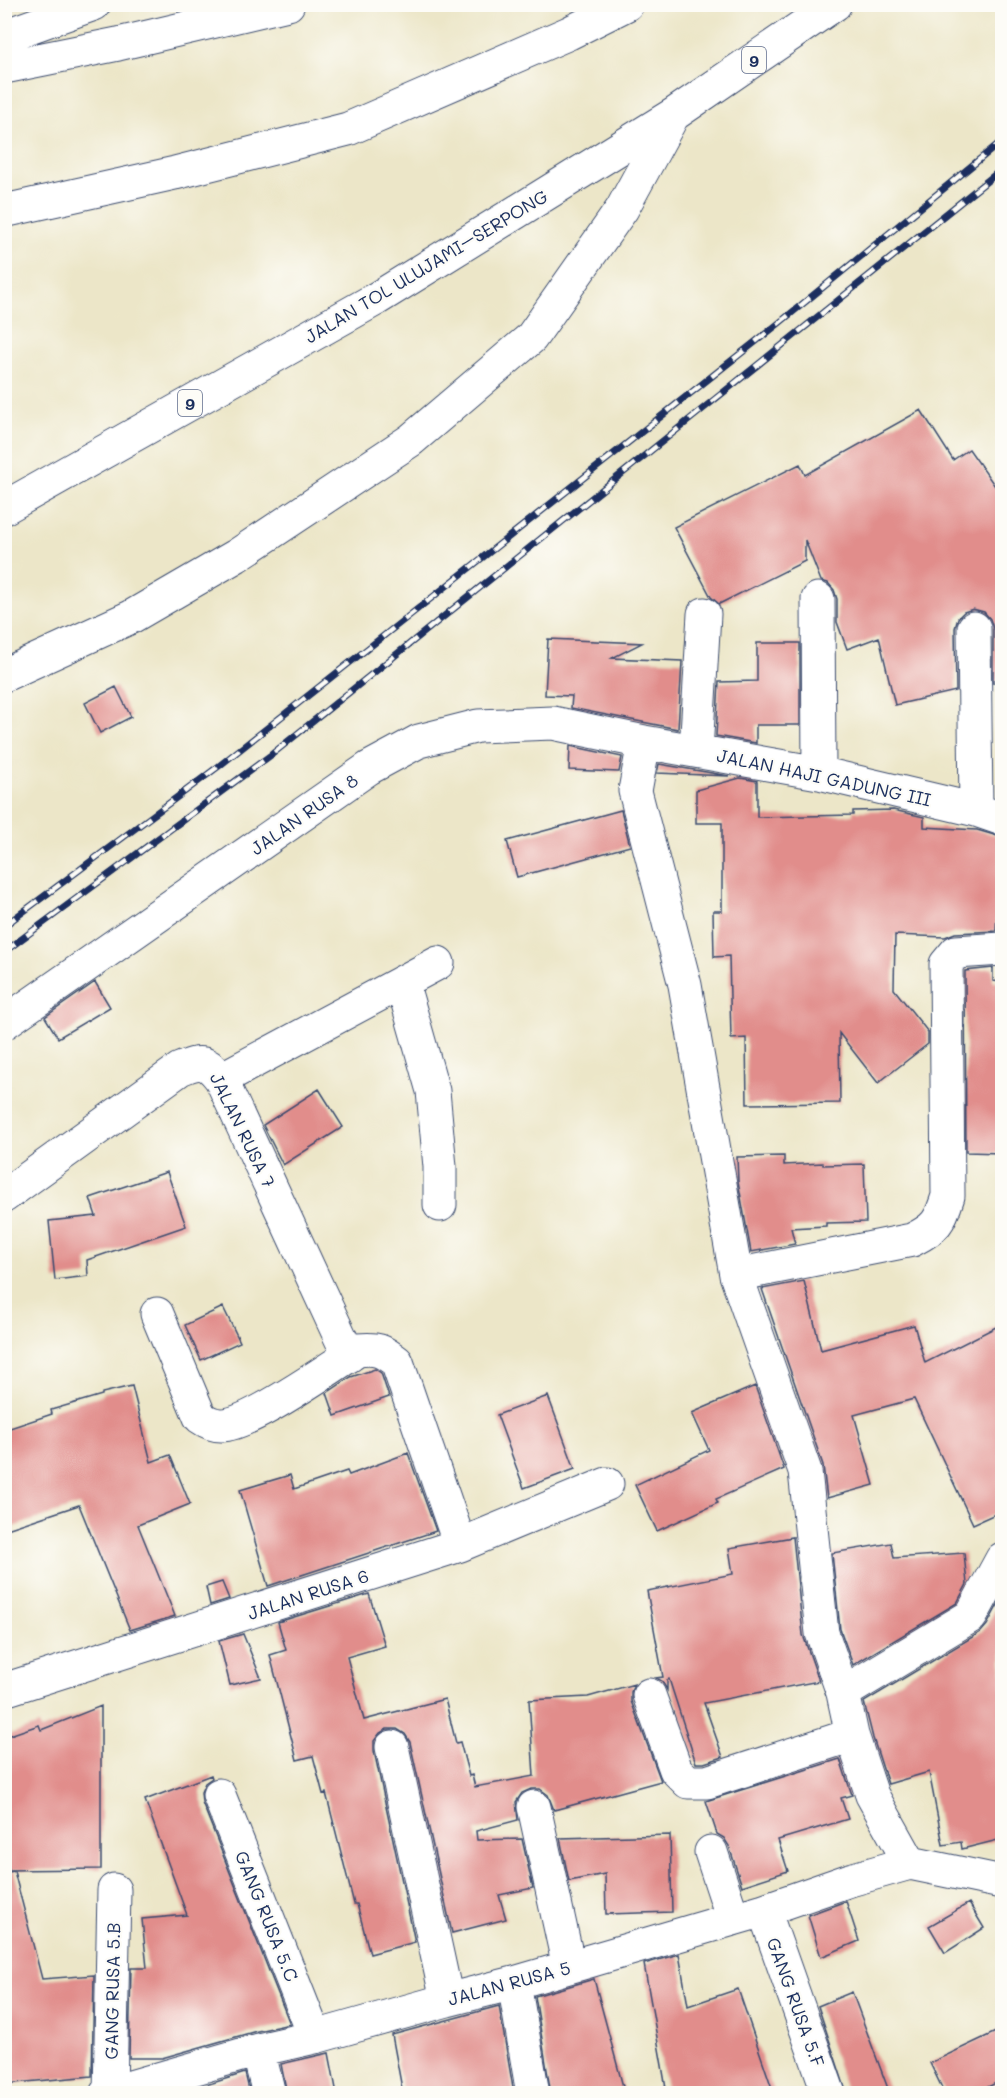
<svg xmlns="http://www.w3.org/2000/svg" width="1007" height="2098" font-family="Mali,sans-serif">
  <rect width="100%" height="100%" fill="#fdfcf7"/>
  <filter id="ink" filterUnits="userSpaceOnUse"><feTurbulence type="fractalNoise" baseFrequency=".0167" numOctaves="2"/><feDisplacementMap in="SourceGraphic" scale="12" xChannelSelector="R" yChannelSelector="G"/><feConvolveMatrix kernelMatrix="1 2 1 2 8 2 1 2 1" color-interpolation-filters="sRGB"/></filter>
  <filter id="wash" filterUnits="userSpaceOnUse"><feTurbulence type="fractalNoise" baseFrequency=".008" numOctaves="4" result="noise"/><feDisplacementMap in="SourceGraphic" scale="24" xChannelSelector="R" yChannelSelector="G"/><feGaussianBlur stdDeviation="1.35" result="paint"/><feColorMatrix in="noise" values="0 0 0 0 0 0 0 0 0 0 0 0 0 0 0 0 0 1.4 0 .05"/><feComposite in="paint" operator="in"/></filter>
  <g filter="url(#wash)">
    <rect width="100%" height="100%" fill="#ece6c8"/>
    <g id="blocks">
      <!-- building -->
      <path fill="#e18d8b" d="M 921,410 L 953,460 L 969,449 L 1002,496 L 1002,681 L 993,683 L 993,628 L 990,619 L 984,612 L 973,609 L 964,612 L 958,618 L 955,628 L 956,691 L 895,705 L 879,637 L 847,649 L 837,622 L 837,599 L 834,590 L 828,583 L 821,581 L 805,540 L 805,561 L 719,604 L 711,597 L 674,527 L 800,464 L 805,475 Z
        M 548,639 L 642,643 L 612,658 L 682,661 L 678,729 L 571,708 L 572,696 L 545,695 Z
        M 757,643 L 800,643 L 800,725 L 756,725 L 756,743 L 716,736 L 719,682 L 757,681 Z
        M 116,687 L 131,717 L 100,733 L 85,703 Z
        M 570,746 L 622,757 L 619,772 L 569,770 Z
        M 659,764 L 729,776 L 657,773 Z
        M 740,778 L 757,781 L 757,817 L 853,815 L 853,811 L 893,810 L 924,817 L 924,827 L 977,830 L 1001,837 L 996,931 L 955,933 L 945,937 L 895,935 L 894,989 L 928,1032 L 928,1044 L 878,1083 L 839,1033 L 840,1103 L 747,1104 L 746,1038 L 731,1039 L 729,956 L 714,957 L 713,911 L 722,911 L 722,823 L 696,823 L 696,790 Z
        M 621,810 L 630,846 L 517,877 L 507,841 Z
        M 993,968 L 993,981 L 1002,982 L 1002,1153 L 966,1152 L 965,971 Z
        M 95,982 L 110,1007 L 58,1038 L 45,1017 Z
        M 319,1089 L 343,1127 L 283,1165 L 263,1125 Z
        M 784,1156 L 784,1165 L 823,1163 L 823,1165 L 864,1164 L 866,1222 L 826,1223 L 826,1226 L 791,1228 L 795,1244 L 751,1252 L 738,1181 L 737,1157 Z
        M 167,1172 L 186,1226 L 87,1260 L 88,1276 L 55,1280 L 49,1221 L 96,1216 L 90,1198 Z
        M 804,1281 L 821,1350 L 914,1325 L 925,1363 L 1002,1324 L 1002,1511 L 973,1524 L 914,1399 L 854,1415 L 874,1485 L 827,1498 L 823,1465 L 762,1289 Z
        M 223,1307 L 240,1342 L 201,1360 L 185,1325 Z
        M 375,1369 L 381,1373 L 389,1397 L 335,1416 L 327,1393 L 351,1377 Z
        M 132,1386 L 151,1462 L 170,1455 L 190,1504 L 138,1525 L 175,1616 L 130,1630 L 79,1505 L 4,1530 L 4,1430 L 52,1414 L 51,1410 L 102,1395 L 102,1393 Z
        M 755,1386 L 784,1469 L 716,1499 L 718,1503 L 657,1531 L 635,1485 L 709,1450 L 692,1413 Z
        M 548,1396 L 575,1469 L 524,1488 L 497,1415 Z
        M 408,1453 L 436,1531 L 268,1586 L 240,1490 L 290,1475 L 294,1489 L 347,1471 L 349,1475 Z
        M 793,1537 L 803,1635 L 819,1681 L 704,1703 L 723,1757 L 704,1763 L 696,1763 L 669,1679 L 667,1680 L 667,1690 L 662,1681 L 656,1678 L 663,1677 L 647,1591 L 733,1574 L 729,1548 Z
        M 891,1543 L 894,1558 L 964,1553 L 967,1584 L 957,1603 L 853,1665 L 840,1629 L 832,1553 Z
        M 222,1582 L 229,1599 L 210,1605 L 206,1587 Z
        M 369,1594 L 385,1646 L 347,1657 L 364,1720 L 445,1699 L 456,1743 L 460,1742 L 469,1776 L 472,1775 L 475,1787 L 534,1776 L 529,1700 L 588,1697 L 634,1684 L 631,1692 L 631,1701 L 661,1781 L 554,1810 L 548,1795 L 540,1789 L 531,1789 L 522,1793 L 516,1802 L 518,1820 L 476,1831 L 477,1840 L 522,1839 L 533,1888 L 499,1895 L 506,1919 L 452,1933 L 410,1742 L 405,1734 L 397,1729 L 387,1729 L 380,1733 L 374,1741 L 374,1751 L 415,1942 L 370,1954 L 357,1904 L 354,1904 L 326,1793 L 323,1794 L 313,1756 L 297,1760 L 270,1655 L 286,1650 L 278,1622 Z
        M 999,1603 L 1002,1603 L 1002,1839 L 962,1849 L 961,1842 L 943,1845 L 929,1772 L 888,1784 L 873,1738 L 864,1702 L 981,1632 L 987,1625 Z
        M 243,1634 L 261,1678 L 230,1685 L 219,1641 Z
        M 101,1706 L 101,1869 L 4,1870 L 4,1737 L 39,1725 L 41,1730 Z
        M 840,1759 L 852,1795 L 841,1798 L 848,1819 L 778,1840 L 788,1871 L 742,1886 L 729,1846 L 724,1838 L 717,1834 L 706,1801 Z
        M 211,1775 L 212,1778 L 205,1783 L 201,1792 L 202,1802 L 290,2024 L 253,2032 L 162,2058 L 129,2058 L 131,1968 L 147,1968 L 142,1919 L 187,1915 L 145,1800 Z
        M 670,1835 L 672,1912 L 606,1914 L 605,1874 L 569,1881 L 560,1838 Z
        M 14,1871 L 42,1979 L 94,1975 L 92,2076 L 4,2084 L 4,1873 Z
        M 846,1901 L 859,1941 L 821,1957 L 808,1915 Z
        M 969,1903 L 984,1928 L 945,1953 L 929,1926 Z
        M 679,1954 L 688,2006 L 738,1989 L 774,2094 L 667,2094 L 644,1964 Z
        M 594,1979 L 625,2094 L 551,2094 L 535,1996 Z
        M 852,1992 L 890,2094 L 847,2094 L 818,2006 Z
        M 499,2006 L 514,2094 L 403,2094 L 392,2035 Z
        M 1002,2029 L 1002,2080 L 974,2094 L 945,2094 L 930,2063 Z
        M 329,2053 L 337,2094 L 287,2094 L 281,2064 Z
        M 245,2073 L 250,2094 L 207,2094 L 206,2085 Z"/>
    </g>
  </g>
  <g filter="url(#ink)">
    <use href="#blocks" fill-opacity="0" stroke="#3a4a6e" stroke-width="1.5"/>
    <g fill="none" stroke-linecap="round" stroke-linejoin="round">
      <!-- minor casing -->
      <g stroke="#3a4a6e" stroke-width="35">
        <path id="minor" d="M 818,599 L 819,773
          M 974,628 L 976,810
          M 644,742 L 635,791 L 685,985 L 736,1275 L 805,1471 L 822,1633 L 843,1693 L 852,1735 L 872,1795 L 910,1863
          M 696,751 L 704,614
          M 402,982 L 433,1091 L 440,1167 L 440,1205
          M 4,1023 L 369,768 L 419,741 L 478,726 L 553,723 L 644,742 L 819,773 L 976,810 L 1002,819
          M 221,1079 L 438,963
          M 4,1196 L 180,1069 C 201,1060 207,1061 221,1079 L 349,1356
          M 736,1275 L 912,1240 C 936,1228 940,1222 948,1196 L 946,964 L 956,952 L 1002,949
          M 157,1314 L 200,1417 C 207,1422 213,1425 221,1425 C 249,1426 330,1367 358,1350 C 377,1348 382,1350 397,1362 L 460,1545
          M 4,1690 L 460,1545 L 607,1484
          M 843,1693 L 971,1616 L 1002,1559
          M 649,1695 L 676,1770 L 688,1782 L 707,1782 L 852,1735
          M 392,1747 L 447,2000
          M 219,1795 L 315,2037
          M 534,1807 L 569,1967
          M 711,1852 L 733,1919
          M 764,1910 L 829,2094
          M 514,1983 L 533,2094
          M 258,2050 L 269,2094
          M 106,2094 L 258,2050 L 315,2037 L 447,2000 L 514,1983 L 764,1910 L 850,1880 L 910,1863 L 1002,1882
          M 110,2094 L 114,1890"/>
      </g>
      <!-- highway casing -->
      <g stroke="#3a4a6e" stroke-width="35">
        <path id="highway" d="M 4,36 L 94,4
          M 4,67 L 118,44 L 288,4
          M 4,211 L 175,173 L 348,129 L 569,33 L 627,4
          M 4,508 L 376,299 L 673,115 L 835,4
          M 4,675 L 131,617 L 236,556 L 411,440 L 531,338 L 622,209 L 672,117"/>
      </g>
      <!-- minor -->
      <use href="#minor" stroke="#fff" stroke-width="33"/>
      <!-- highway -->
      <use href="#highway" stroke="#fff" stroke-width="33"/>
      <!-- rail casing -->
      <g stroke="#1b2f5e" stroke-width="7">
        <path id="rail" d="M 4,926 L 219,766 L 778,324 L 1002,141
          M 4,952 L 271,755 L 1002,169"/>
      </g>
      <!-- rail -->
      <use href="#rail" stroke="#fdfcf7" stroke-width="4.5" stroke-dasharray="14" stroke-linecap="butt"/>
    </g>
  </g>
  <g text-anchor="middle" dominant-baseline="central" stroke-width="4.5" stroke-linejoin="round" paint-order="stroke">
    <!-- shield labels -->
    <g fill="#fdfcf7" stroke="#5f6c8c" stroke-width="1.5">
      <rect x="742" y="47" width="24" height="26" rx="4.5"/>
      <rect x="178" y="390" width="24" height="26" rx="4.5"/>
    </g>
    <g font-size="16" font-weight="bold" fill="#1b2f5e">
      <text x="754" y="60">9</text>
      <text x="190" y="403">9</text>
    </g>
    <!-- street labels -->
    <g font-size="18" fill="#1b2f5e" stroke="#fdfcf7">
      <text transform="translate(426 266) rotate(-31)">JALAN TOL ULUJAMI–SERPONG</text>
      <text transform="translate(824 777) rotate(12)">JALAN HAJI GADUNG III</text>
      <text transform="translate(304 814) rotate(-35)">JALAN RUSA 8</text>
      <text transform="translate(243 1130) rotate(64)">JALAN RUSA 7</text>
      <text transform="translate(308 1594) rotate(-18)">JALAN RUSA 6</text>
      <text transform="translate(267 1916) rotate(68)">GANG RUSA 5.C</text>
      <text transform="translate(509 1983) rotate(-15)">JALAN RUSA 5</text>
      <text transform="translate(112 1991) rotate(-89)">GANG RUSA 5.B</text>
      <text transform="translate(796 2002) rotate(70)">GANG RUSA 5.F</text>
    </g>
  </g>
  <!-- margin -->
  <rect width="1007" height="2098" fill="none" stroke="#fdfcf7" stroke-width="24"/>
</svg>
